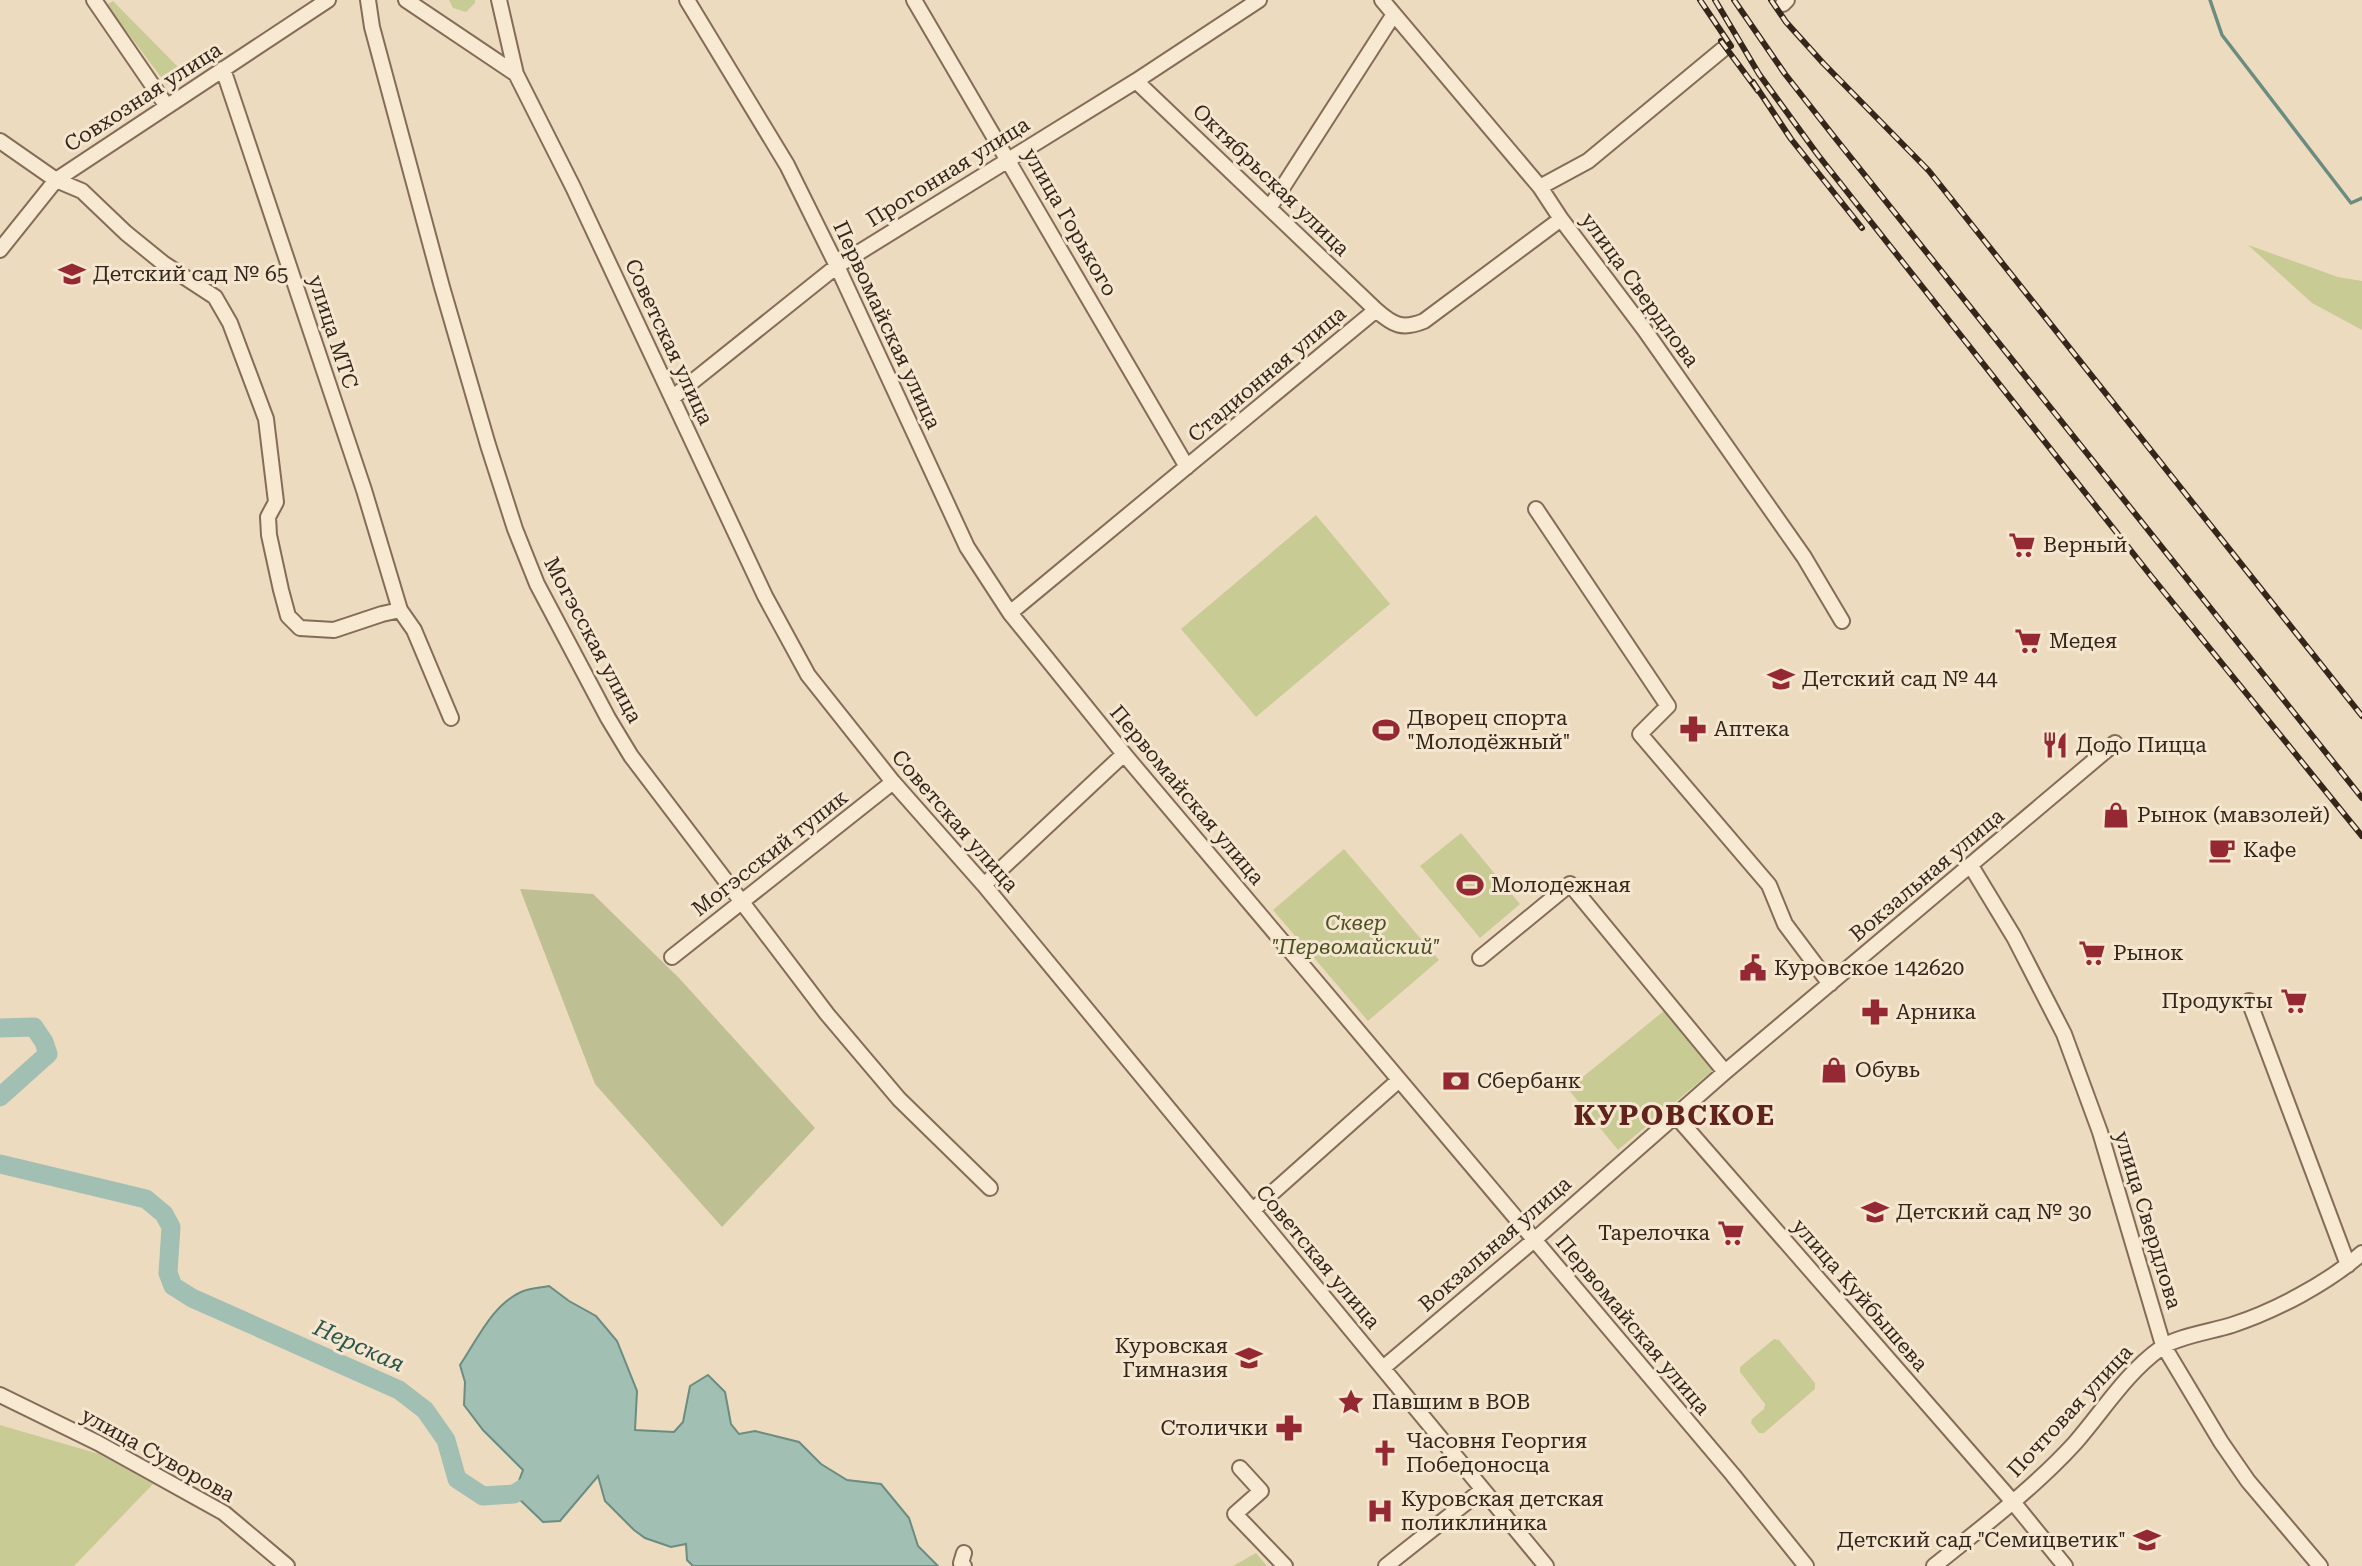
<svg xmlns="http://www.w3.org/2000/svg" width="2362" height="1566" font-family="'Roboto Serif',serif">
  <rect width="100%" height="100%" fill="#eddbbf"/>
  <!-- green -->
  <path fill="#c9cb94" d="M 449,0 L 475,0 L 475,3 L 466,12 L 453,8 Z
    M 113,1 L 179,68 L 177,79 L 167,85 L 112,12 L 108,4 Z
    M 2248,245 L 2338,277 L 2362,281 L 2362,330 L 2312,303 Z
    M 1316,515 L 1390,604 L 1256,717 L 1181,629 Z
    M 1461,833 L 1520,904 L 1480,938 L 1420,866 Z
    M 1344,849 L 1439,960 L 1368,1021 L 1273,910 Z
    M 1665,1010 L 1717,1067 L 1618,1150 L 1568,1089 Z
    M 1774,1339 L 1779,1340 L 1815,1383 L 1815,1389 L 1764,1433 L 1759,1433 L 1751,1423 L 1752,1419 L 1764,1409 L 1765,1404 L 1740,1372 L 1740,1367 Z
    M 0,1425 L 99,1454 L 153,1484 L 74,1566 L 0,1566 Z
    M 1256,1553 L 1267,1566 L 1233,1566 Z"/>
  <!-- cemetery -->
  <path fill="#bebf93" d="M 520,889 L 593,894 L 679,978 L 815,1128 L 722,1227 L 595,1084 Z"/>
  <!-- water -->
  <path fill="#a2bfb4" stroke="#6a8c81" stroke-width="2" d="M 549,1286 L 569,1301 L 596,1316 L 617,1341 L 637,1391 L 635,1430 L 674,1432 L 683,1422 L 690,1386 L 708,1375 L 725,1392 L 731,1424 L 739,1434 L 755,1431 L 799,1442 L 821,1464 L 847,1480 L 881,1484 L 909,1518 L 918,1546 L 938,1566 L 693,1566 L 687,1560 L 686,1544 L 671,1547 L 645,1538 L 634,1530 L 605,1501 L 598,1476 L 560,1521 L 543,1522 L 514,1494 L 523,1470 L 483,1430 L 464,1405 L 465,1382 L 460,1365 C 477,1340 492,1305 521,1292 C 530,1288 540,1288 549,1286 Z"/>
  <g fill="none" stroke-linecap="round" stroke-linejoin="round">
    <!-- stream -->
    <path stroke="#6a8c81" stroke-width="3.5" d="M 2210,0 L 2222,35 L 2351,203 L 2362,198"/>
    <!-- river -->
    <path stroke="#a2bfb4" stroke-width="19" d="M 0,1028 L 34,1027 L 44,1042 L 48,1054 L 0,1097
      M 0,1164 L 146,1199 L 164,1214 L 171,1227 L 168,1273 L 173,1286 L 192,1298 L 399,1390 L 425,1410 L 446,1440 L 457,1479 L 483,1496 L 514,1494 L 535,1481"/>
    <!-- minor casing -->
    <g stroke="#856c58" stroke-width="18">
      <path id="minor" d="M 94,0 L 166,105
        M 368,0 L 372,27 L 442,287 L 488,445 L 515,529 L 537,584 L 608,718 L 631,756 L 827,1014 L 899,1099 L 990,1188
        M 406,0 L 516,74
        M 499,0 L 516,74 L 573,187 L 765,596 L 808,675 L 893,782 L 984,885 L 1546,1566
        M 687,0 L 787,165 L 837,266 L 967,547 L 1010,613 L 1124,754 L 1733,1475 L 1806,1566
        M 914,0 L 1187,467
        M 1382,0 L 1540,187 L 1561,219 L 1644,329 L 1804,557 L 1842,621
        M 1783,4 L 1787,0
        M 223,69 L 364,490 L 400,610
        M 1136,81 L 1376,310
        M 0,141 L 56,180 L 82,191 L 126,233 L 163,263 L 215,297 L 230,323 L 266,419 L 276,502 L 268,517 L 269,535 L 281,590 L 288,616 L 300,628 L 334,630 L 382,614 L 400,610 L 414,630 L 451,718
        M 1540,187 L 1588,161 L 1722,50
        M 1270,207 L 1394,14
        M 0,250 L 56,180 L 328,0
        M 672,398 L 837,266 L 1136,81 L 1259,0
        M 1536,509 L 1668,706 L 1640,734 L 1769,885 L 1785,924 L 1830,984
        M 1010,613 L 1376,310 C 1393,325 1402,330 1424,321 L 1561,219
        M 1971,866 L 2014,937 L 2064,1034 L 2100,1132 L 2163,1345 L 2221,1442 L 2248,1481 L 2320,1566
        M 984,885 L 1124,754
        M 672,957 L 893,782
        M 1480,958 L 1570,884 L 1725,1072
        M 2249,1001 L 2348,1265
        M 1675,1115 L 2013,1502 L 2065,1566
        M 1253,1210 L 1399,1080
        M 1383,1368 L 1533,1241 L 1725,1072 L 2115,743
        M 0,1395 L 98,1443 L 224,1513 L 287,1566
        M 1240,1468 L 1261,1491 L 1235,1514 L 1285,1566
        M 964,1553 L 961,1563 L 964,1566
        M 1386,1566 L 1482,1490
        M 1934,1566 C 1982,1527 2033,1489 2075,1443 C 2103,1411 2126,1373 2161,1348 C 2174,1337 2214,1331 2232,1325 C 2275,1311 2328,1283 2362,1253"/>
    </g>
    <!-- minor -->
    <use href="#minor" stroke="#f8e9d2" stroke-width="14"/>
    <!-- rail casing -->
    <g stroke="#35261c" stroke-width="6">
      <path id="rail" d="M 1700,0 L 1731,46
        M 1715,0 L 1759,74 L 1818,155 L 2151,576 L 2362,836
        M 1734,0 L 1785,74 L 1832,134 L 2362,798
        M 1771,0 L 1786,22 L 1823,63 L 1929,171 L 2362,716
        M 1721,41 L 1758,91
        M 1753,82 L 1791,139 L 1862,228"/>
    </g>
    <!-- rail -->
    <use href="#rail" stroke="#f5e6cf" stroke-width="3.5" stroke-dasharray="10" stroke-linecap="butt"/>
  </g>
  <!-- icons -->
  <defs>
    <g id="school-bare" transform="scale(2.1)"><path d="M0-5L7-2L0 1L-7-2ZM-4 1L0 2.5L4 1V4Q0 6-4 4Z" fill="#942933" stroke="#f5e6cf" stroke-width="2.5" paint-order="stroke"/></g>
    <g id="supermarket-bare" transform="scale(2.1)"><path d="M-6-5.5h2.5l.6 2H6L4.5 2H-2.5L-4.4-4H-6ZM-1.5 3.2a1.3 1.3 0 1 0 .1 0ZM3 3.2a1.3 1.3 0 1 0 .1 0Z" fill="#942933" stroke="#f5e6cf" stroke-width="2.5" paint-order="stroke"/></g>
    <g id="pharmacy-bare" transform="scale(2.1)"><path d="M-2-6h4v4h4v4h-4v4h-4v-4h-4v-4h4Z" fill="#942933" stroke="#f5e6cf" stroke-width="2.5" paint-order="stroke"/></g>
    <g id="stadium-bare" transform="scale(2.1)"><path d="M0-5a6.5 5 0 1 0 0 10a6.5 5 0 1 0 0-10ZM-3.5-1.8h7v3.6h-7Z" fill="#942933" stroke="#f5e6cf" stroke-width="2.5" paint-order="stroke"/></g>
    <g id="restaurant-bare" transform="scale(2.1)"><path d="M-5-6h1v4h1v-4h1v4h1v-4h1v5L-1.5 .5V6h-2V.5L-5-1ZM5-6V6H3V1.5H1.5Q1.5-4 5-6Z" fill="#942933" stroke="#f5e6cf" stroke-width="2.5" paint-order="stroke"/></g>
    <g id="shop-bare" transform="scale(2.1)"><path d="M-5-2.5h2.3a2.7 3.5 0 0 1 5.4 0H5L5.5 6h-11ZM-1.5-2.5h3a1.5 2.3 0 0 0-3 0Z" fill="#942933" stroke="#f5e6cf" stroke-width="2.5" paint-order="stroke"/></g>
    <g id="cafe-bare" transform="scale(2.1)"><path d="M-5.5-4.5H6V0H3Q3 3.5 0 3.5H-2.5Q-5.5 3.5-5.5 0ZM3-3.2v2h1.7v-2ZM-6 4.5H4V6H-6Z" fill="#942933" stroke="#f5e6cf" stroke-width="2.5" paint-order="stroke"/></g>
    <g id="civic-bare" transform="scale(2.1)"><path d="M-.6-6.5H3V-4.5H.6V-3L4-1V1h2V6H-6V1h2V-1L-.6-3ZM-1.2 2.5V6h2.4V2.5Z" fill="#942933" stroke="#f5e6cf" stroke-width="2.5" paint-order="stroke"/></g>
    <g id="bank-bare" transform="scale(2.1)"><path d="M-6-4H6V4H-6ZM0-2.3a2.3 2.3 0 1 0 0 4.6a2.3 2.3 0 1 0 0-4.6Z" fill="#942933" stroke="#f5e6cf" stroke-width="2.5" paint-order="stroke"/></g>
    <g id="sight-bare" transform="scale(2.1)"><path d="M0-6L1.8-2.2L6-1.7L2.9 1.2L3.7 5.4L0 3.3L-3.7 5.4L-2.9 1.2L-6-1.7L-1.8-2.2Z" fill="#942933" stroke="#f5e6cf" stroke-width="2.5" paint-order="stroke"/></g>
    <g id="church-bare" transform="scale(2.1)"><path d="M-1.2-6h2.4v3.5h3.3v2.4h-3.3V6h-2.4V-.1h-3.3v-2.4h3.3Z" fill="#942933" stroke="#f5e6cf" stroke-width="2.5" paint-order="stroke"/></g>
    <g id="hospital-bare" transform="scale(2.1)"><path d="M-5-5h3v3.5h4V-5h3V5h-3V1.5h-4V5h-3Z" fill="#942933" stroke="#f5e6cf" stroke-width="2.5" paint-order="stroke"/></g>
  </defs>
  <g fill-rule="evenodd">
    <use href="#school-bare" x="72" y="274"/>
    <use href="#supermarket-bare" x="2022" y="545"/>
    <use href="#supermarket-bare" x="2028" y="641"/>
    <use href="#school-bare" x="1781" y="679"/>
    <use href="#pharmacy-bare" x="1693" y="729"/>
    <use href="#stadium-bare" x="1386" y="730"/>
    <use href="#restaurant-bare" x="2055" y="745"/>
    <use href="#shop-bare" x="2116" y="815"/>
    <use href="#cafe-bare" x="2222" y="850"/>
    <use href="#stadium-bare" x="1470" y="885"/>
    <use href="#supermarket-bare" x="2092" y="953"/>
    <use href="#civic-bare" x="1753" y="968"/>
    <use href="#supermarket-bare" x="2294" y="1001"/>
    <use href="#pharmacy-bare" x="1875" y="1012"/>
    <use href="#shop-bare" x="1834" y="1070"/>
    <use href="#bank-bare" x="1456" y="1081"/>
    <use href="#school-bare" x="1875" y="1212"/>
    <use href="#supermarket-bare" x="1731" y="1233"/>
    <use href="#school-bare" x="1249" y="1358"/>
    <use href="#sight-bare" x="1351" y="1402"/>
    <use href="#pharmacy-bare" x="1289" y="1428"/>
    <use href="#church-bare" x="1385" y="1453"/>
    <use href="#hospital-bare" x="1380" y="1511"/>
    <use href="#school-bare" x="2147" y="1540"/>
  </g>
  <g text-anchor="middle" dominant-baseline="central" stroke-width="6" stroke-linejoin="round" paint-order="stroke">
    <!-- street labels -->
    <g font-size="21" fill="#35261c" stroke="#f5e6cf">
      <text transform="translate(143 97) rotate(-33)">Совхозная улица</text>
      <text transform="translate(948 172) rotate(-32)">Прогонная улица</text>
      <text transform="translate(1271 180) rotate(44)">Октябрьская улица</text>
      <text transform="translate(1070 222) rotate(60)">улица Горького</text>
      <text transform="translate(1640 290) rotate(54)">улица Свердлова</text>
      <text transform="translate(887 325) rotate(65)">Первомайская улица</text>
      <text transform="translate(333 332) rotate(72)">улица МТС</text>
      <text transform="translate(669 342) rotate(65)">Советская улица</text>
      <text transform="translate(1267 374) rotate(-40)">Стадионная улица</text>
      <text transform="translate(593 640) rotate(62)">Могэсская улица</text>
      <text transform="translate(1187 795) rotate(50)">Первомайская улица</text>
      <text transform="translate(955 821) rotate(49)">Советская улица</text>
      <text transform="translate(770 853) rotate(-38)">Могэсский тупик</text>
      <text transform="translate(1927 875) rotate(-40)">Вокзальная улица</text>
      <text transform="translate(2148 1220) rotate(73)">улица Свердлова</text>
      <text transform="translate(1495 1244) rotate(-41)">Вокзальная улица</text>
      <text transform="translate(1318 1257) rotate(50)">Советская улица</text>
      <text transform="translate(1860 1295) rotate(49)">улица Куйбышева</text>
      <text transform="translate(1633 1325) rotate(50)">Первомайская улица</text>
      <text transform="translate(2070 1411) rotate(-47)">Почтовая улица</text>
      <text transform="translate(158 1455) rotate(29)">улица Суворова</text>
    </g>
    <!-- poi labels -->
    <g font-size="21" fill="#35261c" stroke="#f5e6cf" text-anchor="start">
      <text x="93" y="274">Детский сад № 65</text>
      <text x="2043" y="545">Верный</text>
      <text x="2049" y="641">Медея</text>
      <text x="1802" y="679">Детский сад № 44</text>
      <text x="1407" y="718">Дворец спорта<tspan x="1407" dy="24">"Молодёжный"</tspan></text>
      <text x="1714" y="729">Аптека</text>
      <text x="2076" y="745">Додо Пицца</text>
      <text x="2137" y="815">Рынок (мавзолей)</text>
      <text x="2243" y="850">Кафе</text>
      <text x="1491" y="885">Молодежная</text>
      <text x="2113" y="953">Рынок</text>
      <text x="1774" y="968">Куровское 142620</text>
      <text x="2273" y="1001" text-anchor="end">Продукты</text>
      <text x="1896" y="1012">Арника</text>
      <text x="1855" y="1070">Обувь</text>
      <text x="1477" y="1081">Сбербанк</text>
      <text x="1896" y="1212">Детский сад № 30</text>
      <text x="1710" y="1233" text-anchor="end">Тарелочка</text>
      <text x="1228" y="1346" text-anchor="end">Куровская<tspan x="1228" dy="24">Гимназия</tspan></text>
      <text x="1372" y="1402">Павшим в ВОВ</text>
      <text x="1268" y="1428" text-anchor="end">Столички</text>
      <text x="1406" y="1441">Часовня Георгия<tspan x="1406" dy="24">Победоносца</tspan></text>
      <text x="1401" y="1499">Куровская детская<tspan x="1401" dy="24">поликлиника</tspan></text>
      <text x="2126" y="1540" text-anchor="end">Детский сад "Семицветик"</text>
    </g>
    <!-- park labels -->
    <g font-size="21" font-style="italic" fill="#4a5123" stroke="#f5e6cf">
      <text x="1356" y="923">Сквер<tspan x="1356" dy="24">"Первомайский"</tspan></text>
    </g>
    <!-- water labels -->
    <g font-size="23" font-style="italic" fill="#2c554e" stroke="#f5e6cf">
      <text transform="translate(359 1346) rotate(24)">Нерская</text>
    </g>
    <!-- district labels -->
    <g font-size="28" font-weight="bold" letter-spacing="2" fill="#61241c" stroke="#f5e6cf">
      <text x="1675" y="1115">КУРОВСКОЕ</text>
    </g>
  </g>
</svg>
